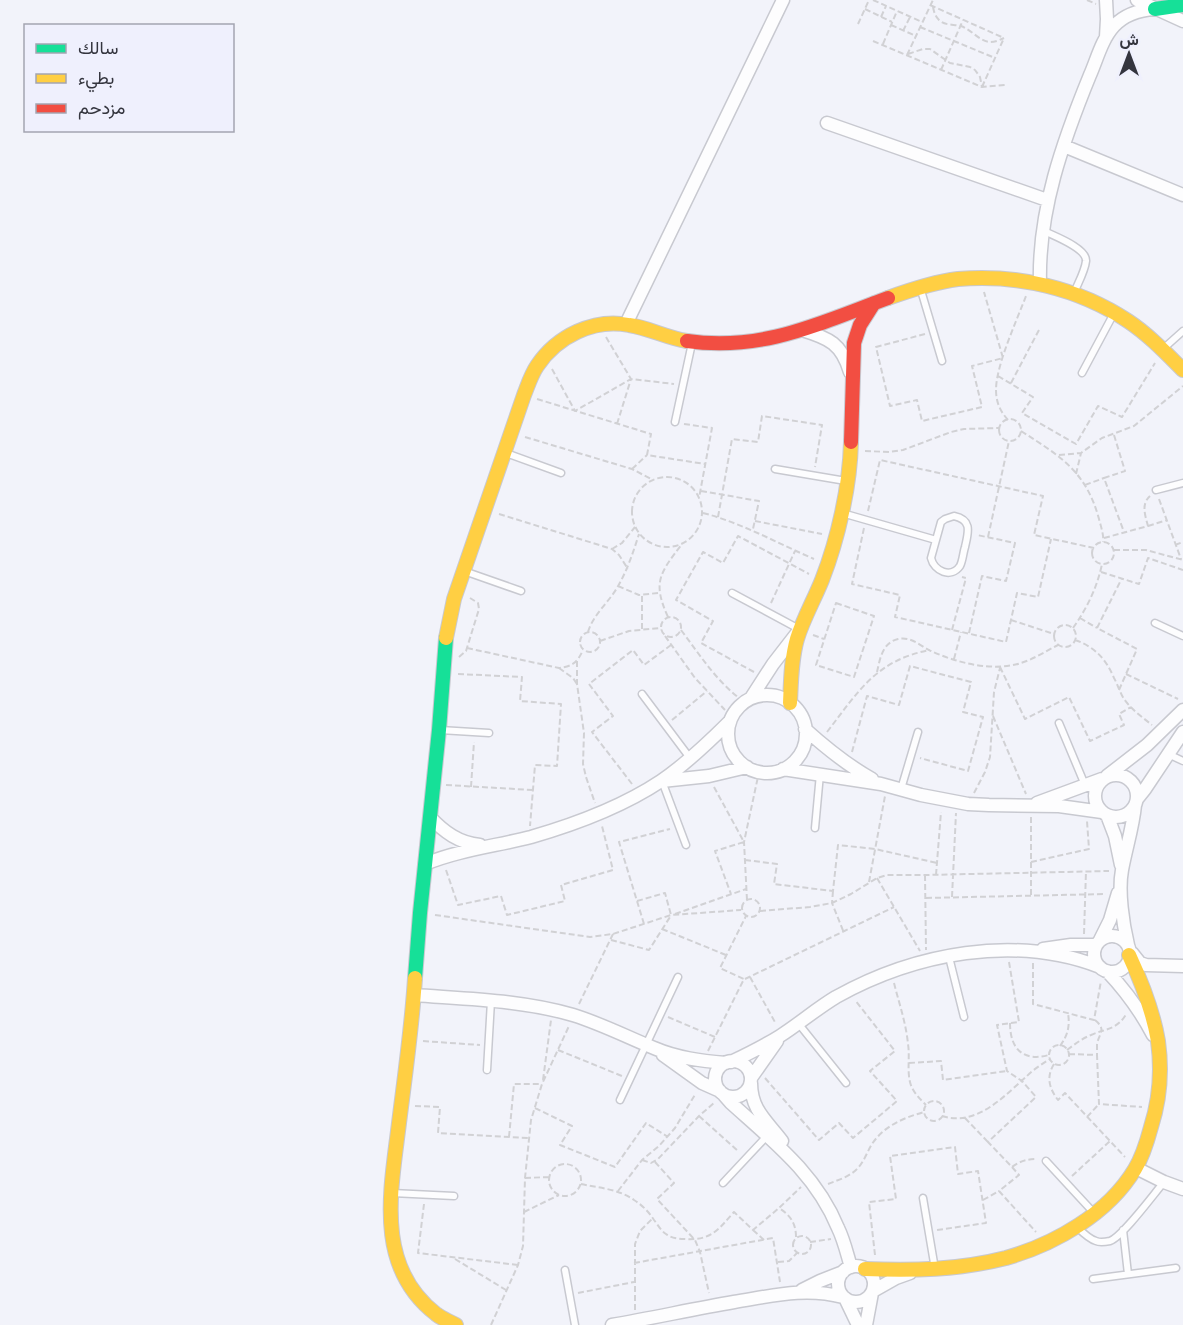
<svg xmlns="http://www.w3.org/2000/svg" width="1183" height="1325" font-family="Figtree,Vazirmatn,sans-serif">
  <rect width="100%" height="100%" fill="#f2f3fa"/>
  <g fill="none" stroke-linecap="round" stroke-linejoin="round">
    <!-- lane casing -->
    <g stroke="#c8c9d0" stroke-width="9">
      <path id="lane" d="M 1044,231 C 1054,236 1087,248 1086,261 C 1085,271 1078,283 1074,293
        M 920,287 L 942,361
        M 1164,348 L 1183,331
        M 1082,373 L 1113,315
        M 675,422 L 692,343
        M 506,453 L 561,473
        M 775,469 L 846,481
        M 1156,490 L 1183,483
        M 842,513 L 936,540
        M 954,516 C 973,520 968,533 965,547 C 963,553 963,560 960,566 C 951,579 934,571 931,558 L 941,522 L 945,519 Z
        M 464,571 L 521,591
        M 732,593 L 799,629
        M 1155,623 L 1183,636
        M 642,694 L 690,758
        M 1059,723 L 1085,785
        M 440,730 L 489,733
        M 1168,754 L 1183,761
        M 662,781 L 686,845
        M 901,789 L 918,732
        M 815,828 L 820,774
        M 949,957 L 964,1017
        M 798,1023 L 846,1083
        M 487,1070 L 491,1001
        M 620,1100 L 678,977
        M 1046,1161 L 1094,1213
        M 723,1183 L 767,1136
        M 392,1193 L 454,1196
        M 923,1198 L 935,1269
        M 1077,1227 C 1082,1232 1089,1239 1096,1241 C 1100,1243 1105,1242 1110,1241 C 1123,1236 1153,1195 1164,1182
        M 1123,1230 L 1128,1274
        M 565,1270 L 575,1325
        M 1093,1279 L 1176,1268"/>
    </g>
    <!-- street casing -->
    <g stroke="#c8c9d0" stroke-width="15">
      <path id="street" d="M 1137,0 L 1183,21
        M 1106,37 L 1107,19 L 1106,0
        M 827,123 L 1047,200
        M 1064,146 L 1183,195
        M 1040,283 C 1038,211 1063,141 1090,75 C 1097,59 1102,39 1114,26 C 1125,14 1139,10 1155,9
        M 626,324 L 783,0
        M 802,330 C 829,338 842,344 850,372
        M728 734a39 39 0 1 1 78 0a39 39 0 1 1-78 0Z
        M 751,698 L 773,664 L 797,633
        M 805,729 C 826,748 847,765 872,779
        M 783,769 L 881,784 L 921,795 L 968,804 L 989,805 L 1059,806 L 1102,812
        M1095 796a21 21 0 1 1 42 0a21 21 0 1 1-42 0Z
        M 1107,776 L 1147,745 L 1183,710
        M 662,781 L 709,776 L 747,767
        M 1137,799 L 1145,789 L 1183,732
        M 1037,803 L 1102,779
        M 1107,815 L 1115,836 L 1121,865
        M 430,817 C 444,832 459,843 480,845
        M 425,864 C 459,850 496,846 531,837 C 576,824 622,807 661,781 C 686,764 708,743 730,721
        M1094 954a18 18 0 1 1 36 0a18 18 0 1 1-36 0Z
        M 1100,940 L 1110,920 L 1118,893
        M 1128,945 C 1123,924 1118,891 1122,870 C 1126,848 1133,827 1135,805
        M 1043,949 L 1071,945 L 1096,945
        M 1132,953 L 1140,963 L 1146,965 L 1183,966
        M 1107,971 C 1125,990 1141,1012 1153,1035
        M 414,995 C 467,999 522,1000 573,1015 C 602,1024 627,1037 654,1048 C 677,1058 702,1061 726,1063
        M 663,1055 L 702,1083 L 720,1091
        M715 1079a18 18 0 1 1 36 0a18 18 0 1 1-36 0Z
        M 731,1062 C 748,1054 764,1046 780,1036 C 799,1024 816,1009 836,997 C 915,953 1015,934 1100,967
        M 751,1078 L 777,1041
        M 751,1083 C 751,1110 767,1121 782,1141
        M 724,1095 L 731,1103 C 773,1141 816,1174 838,1228 C 844,1240 847,1254 851,1267
        M 1136,1168 L 1164,1182 L 1183,1189
        M838 1284a18 18 0 1 1 36 0a18 18 0 1 1-36 0Z
        M 802,1290 L 820,1281 L 843,1272
        M 873,1291 L 896,1278 L 910,1273
        M 845,1298 L 858,1325
        M 612,1325 C 653,1318 693,1309 734,1302 C 772,1296 805,1287 843,1297
        M 866,1325 L 872,1293"/>
    </g>
    <!-- fast casing -->
    <g stroke="#c8c9d0" stroke-width="16">
      <path id="fast" d="M 1155,9 L 1183,5
        M 415,978 L 420,913 L 439,730 L 446,638"/>
    </g>
    <!-- slow casing -->
    <g stroke="#c8c9d0" stroke-width="16">
      <path id="slow" d="M 888,298 C 910,290 934,282 958,279 C 1018,274 1078,288 1128,321 C 1149,335 1166,353 1183,370
        M 446,638 L 454,599 L 524,395 C 528,385 531,375 537,366 C 557,336 594,318 629,325 C 649,328 667,338 687,341
        M 790,703 C 791,682 791,660 797,639 C 803,619 814,600 822,580 C 838,539 850,486 851,442
        M 415,978 C 412,1027 405,1075 399,1123 C 391,1190 374,1266 436,1314 C 442,1319 449,1321 456,1325
        M 865,1269 C 912,1271 959,1270 1006,1258 C 1055,1244 1108,1214 1135,1169 C 1143,1156 1147,1142 1151,1127 C 1160,1099 1162,1070 1158,1041 C 1153,1011 1142,983 1129,955"/>
    </g>
    <!-- jam casing -->
    <g stroke="#c8c9d0" stroke-width="16">
      <path id="jam" d="M 687,341 C 762,352 820,323 888,298
        M 851,442 L 854,343 L 860,325 L 874,303"/>
    </g>
    <!-- path -->
    <path stroke="#d1d1d4" stroke-width="2" stroke-dasharray="6 3" stroke-linecap="butt" d="M 873,0 L 922,22
      M 1087,0 L 1096,4
      M 930,5 L 1004,38
      M 933,7 C 934,12 935,16 939,20 C 945,26 954,24 961,26 C 972,30 979,41 990,42 C 995,42 1000,40 1004,38
      M 865,9 L 892,22
      M 881,17 L 886,6
      M 858,24 L 869,0
      M 891,25 L 916,36
      M 920,27 L 995,58
      M 903,31 L 910,17
      M 873,41 L 982,87 L 1006,85
      M 883,44 L 897,11
      M 908,54 L 923,49 L 930,49 L 950,63 L 970,67 L 975,70 L 980,77 L 982,87
      M 907,55 L 933,0
      M 941,70 L 963,20
      M 982,87 L 1004,38
      M 925,334 L 876,347 L 890,406 L 917,400 L 922,421 L 982,407 L 972,366 L 1003,358 L 984,292
      M 606,337 L 631,379 L 617,424
      M 552,369 L 575,411 L 631,379 L 674,384
      M 998,376 L 1033,397 L 1022,413 L 1076,444 L 1098,406 L 1122,417 L 1155,363
      M 1011,383 L 1040,328
      M 537,399 L 651,434 L 647,455 L 705,464
      M999 430a11 11 0 1 1 22 0a11 11 0 1 1-22 0Z
      M 1008,420 C 1000,411 996,402 996,390 C 996,365 1017,320 1026,296
      M 684,424 L 712,428 L 699,498
      M 1021,431 C 1060,456 1086,471 1099,519 C 1101,527 1104,535 1103,542
      M 1114,435 L 1125,471 L 1104,478 L 1124,532
      M 525,437 L 632,469 L 653,480
      M 865,451 L 889,452 L 903,450 L 951,432 L 964,429 L 999,428
      M 1059,455 L 1081,453 L 1102,438 L 1134,426 L 1183,386
      M 632,469 L 647,455
      M 1076,474 L 1081,453
      M632 512a35 35 0 1 1 70 0a35 35 0 1 1-70 0Z
      M 1085,485 L 1104,478
      M 701,491 L 759,501 L 753,529
      M 1159,499 L 1181,559
      M 868,511 L 880,460 L 1043,496 L 1034,535 L 1094,548
      M 703,513 C 742,523 777,543 814,559
      M 499,514 L 612,549 L 619,555 L 628,569
      M 718,517 L 732,439 L 758,442 L 762,416 L 822,425 L 815,467
      M 755,521 L 822,534
      M 1148,526 L 1167,520
      M 864,528 L 852,584 L 900,595 L 895,617 L 1006,642 L 1017,593 L 1038,597 L 1051,539
      M 988,537 L 1009,441
      M 1104,538 L 1148,526 C 1145,515 1141,504 1150,496
      M1092 553a11 11 0 1 1 22 0a11 11 0 1 1-22 0Z
      M 1175,545 L 1183,542
      M 612,549 L 622,543 L 635,527
      M 1114,550 L 1146,550 L 1183,560
      M 1101,572 L 1139,584 L 1148,558 L 1183,570
      M 618,586 L 639,595 L 658,593
      M 771,603 L 795,551
      M 836,603 L 874,616 L 854,677 L 816,665 Z
      M661 627a10 10 0 1 1 20 0a10 10 0 1 1-20 0Z
      M 668,617 C 652,582 660,573 682,544
      M 1080,618 L 1097,628
      M 1011,620 L 1054,634
      M1054 636a11 11 0 1 1 22 0a11 11 0 1 1-22 0Z
      M 1073,628 C 1087,608 1097,588 1102,564
      M 642,629 L 642,596
      M 681,630 C 700,655 714,678 739,698
      M 952,630 L 966,578 L 962,577
      M580 642a10 10 0 1 1 20 0a10 10 0 1 1-20 0Z
      M 588,632 C 593,615 608,603 617,588 C 627,571 633,553 639,534
      M 969,633 L 982,576 L 1006,581 L 1015,543 L 977,535
      M 813,635 L 824,639
      M 665,636 L 695,678 L 725,710
      M 1075,640 C 1095,647 1106,659 1114,678 C 1118,685 1120,693 1124,699 C 1131,709 1142,717 1152,725
      M 600,641 L 629,631 L 660,628
      M 467,648 L 559,668 C 573,666 577,663 583,650
      M 459,657 L 466,651 L 479,609 L 478,603 L 470,598
      M 954,659 L 961,632
      M 577,661 L 577,684 L 584,733 L 583,764 L 586,777 L 595,803
      M 1000,667 L 1025,719 L 1069,697 L 1090,741 L 1124,725 L 1119,714 L 1131,707
      M 559,668 L 573,678 L 577,684
      M 754,672 L 701,643 L 713,621 L 676,600 L 703,552 L 723,563 L 738,536 L 809,574
      M 877,672 C 880,659 882,643 898,639 C 911,636 920,646 931,651 C 957,663 993,672 1021,663 C 1034,659 1046,651 1058,645
      M 458,674 L 522,677 L 520,701 L 561,704 L 557,766 L 535,765 L 530,826
      M 1126,674 L 1178,699
      M 1119,690 L 1137,649 L 1097,628 L 1122,578
      M 993,716 L 1026,794
      M 672,720 L 707,691
      M 827,732 C 858,692 876,660 930,650
      M 852,752 L 867,696 L 899,705 L 910,666 L 971,682 L 963,712 L 983,717 L 968,771 L 920,758
      M 632,784 L 592,732 L 613,716 L 589,684 L 633,650 L 644,665 L 671,645
      M 446,785 L 533,790
      M 471,787 L 474,742
      M 714,787 L 744,842 L 715,851 L 731,894
      M 974,793 L 985,772 L 990,757 L 994,692 L 1000,668
      M 1031,817 L 1031,895
      M 745,860 L 777,864 L 774,884 L 833,891 L 838,845 L 875,849 L 937,863
      M 1031,862 L 1089,849 L 1087,821
      M 446,870 L 458,905 L 501,896 L 507,915 L 565,901 L 561,885 L 613,870 L 602,826
      M 925,875 L 926,950
      M 936,875 L 941,812
      M 877,878 L 920,951
      M 869,882 L 885,796
      M 833,891 L 832,903 L 844,933
      M 952,897 L 956,813
      M 926,898 L 1106,894
      M742 908a9 9 0 1 1 18 0a9 9 0 1 1-18 0Z
      M 747,900 L 744,842 L 759,772
      M 637,901 L 665,893 L 671,915
      M 760,911 L 810,907 L 832,903 L 851,894 L 877,878 L 887,875 L 925,875 L 1109,871
      M 675,914 L 746,889
      M 435,915 L 590,937 L 613,934 L 671,915 L 741,910
      M 644,924 L 619,842 L 670,829
      M 662,929 L 726,955
      M 1084,934 L 1086,871
      M 611,940 L 649,950 L 670,917
      M 1009,962 L 1019,1022 L 997,1025 L 1007,1071 L 1022,1081 L 1036,1097 L 988,1142 L 1012,1167 C 1020,1161 1027,1159 1037,1159
      M 1033,963 L 1033,1004 L 1094,1020 L 1101,981
      M 750,977 L 776,1024
      M 745,979 L 894,907
      M 894,983 C 899,1003 906,1023 908,1044 C 910,1056 907,1070 910,1082 C 912,1091 919,1098 926,1105
      M 579,1004 L 613,934
      M 668,1017 L 715,1037
      M 1095,1020 C 1107,1030 1099,1033 1097,1044 C 1097,1045 1097,1055 1097,1055
      M 1010,1023 C 1010,1049 1023,1062 1049,1055
      M 423,1041 L 480,1045
      M1049 1055a10 10 0 1 1 20 0a10 10 0 1 1-20 0Z
      M 1060,1046 C 1068,1035 1070,1026 1068,1013
      M 558,1050 L 622,1076
      M 1067,1050 C 1075,1044 1083,1038 1091,1035 C 1107,1028 1117,1030 1127,1013
      M 708,1051 L 744,979 L 720,968 L 746,916
      M 1069,1054 L 1097,1055 L 1099,1104 L 1142,1107
      M 909,1063 L 941,1061 L 943,1080 L 1007,1071
      M 1054,1064 C 1046,1077 1049,1088 1058,1100 L 1065,1093 L 1125,1157
      M 765,1078 L 819,1140 L 839,1123 L 853,1138 L 897,1101 L 870,1071 L 895,1051 L 855,1000
      M 543,1080 L 551,1020
      M924 1111a10 10 0 1 1 20 0a10 10 0 1 1-20 0Z
      M 415,1106 L 440,1107 L 438,1133 L 528,1138
      M 535,1108 L 572,1126 L 560,1145 L 615,1167 L 646,1123 L 668,1137
      M 699,1116 L 739,1152
      M 942,1116 C 977,1127 1004,1096 1027,1076 C 1034,1069 1042,1064 1050,1059
      M 1087,1117 L 1099,1104
      M 965,1118 L 988,1142
      M 509,1137 L 514,1084 L 541,1084
      M 642,1160 L 651,1163 L 658,1159 L 699,1116 L 715,1102
      M 655,1162 L 674,1183 L 657,1199 L 695,1240 L 700,1252 L 709,1293
      M549 1180a16 16 0 1 1 32 0a16 16 0 1 1-32 0Z
      M 1012,1167 L 1019,1175 L 999,1191 L 1036,1232
      M 1072,1176 L 1110,1141
      M 525,1178 L 549,1177
      M 581,1184 C 599,1188 619,1189 634,1200 C 642,1205 649,1212 654,1220 C 658,1225 661,1231 666,1234 C 671,1238 678,1239 684,1239 C 711,1241 718,1230 734,1212 L 753,1230 L 779,1208
      M 828,1184 C 838,1180 849,1177 857,1169 C 864,1162 867,1152 872,1144 C 884,1126 903,1118 924,1112
      M 618,1191 L 642,1160 L 659,1146 L 675,1128 L 696,1093
      M 983,1200 L 999,1191
      M 424,1204 L 418,1253 L 518,1265
      M 524,1212 L 559,1195
      M 753,1230 L 764,1240
      M793 1245a9 9 0 1 1 18 0a9 9 0 1 1-18 0Z
      M 796,1237 C 796,1223 790,1215 779,1208 L 801,1187
      M 810,1242 L 831,1239
      M 875,1255 L 869,1202 L 896,1199 L 890,1156 L 955,1147 L 958,1174 L 978,1171 L 986,1223 L 937,1230
      M 455,1259 L 506,1290
      M 778,1262 L 789,1261 L 797,1253
      M 634,1263 L 773,1238 L 780,1282
      M 578,1293 L 634,1282
      M 635,1310 L 635,1244 L 640,1231 L 653,1218
      M 491,1325 L 518,1265 L 523,1246 L 525,1178 L 531,1120 L 542,1084 L 569,1026"/>
    <!-- lane -->
    <use href="#lane" stroke="#fdfdfe" stroke-width="6"/>
    <!-- street -->
    <use href="#street" stroke="#fdfdfe" stroke-width="12"/>
    <!-- fast -->
    <use href="#fast" stroke="#16e098" stroke-width="14"/>
    <!-- slow -->
    <use href="#slow" stroke="#ffcf43" stroke-width="14"/>
    <!-- jam -->
    <use href="#jam" stroke="#f24e42" stroke-width="14"/>
  </g>
  <!-- legend -->
  <rect x="24" y="24" width="210" height="108" fill="#eff0fd" stroke="#a4a5b1" stroke-width="1.5"/>
  <rect x="36" y="44" width="30" height="9" fill="#16e098" stroke="#a4a5b1" stroke-width="1.5"/>
  <text x="78" y="54" font-size="18" fill="#34353e">سالك</text>
  <rect x="36" y="74" width="30" height="9" fill="#ffcf43" stroke="#a4a5b1" stroke-width="1.5"/>
  <text x="78" y="84" font-size="18" fill="#34353e">بطيء</text>
  <rect x="36" y="104" width="30" height="9" fill="#f24e42" stroke="#a4a5b1" stroke-width="1.5"/>
  <text x="78" y="114" font-size="18" fill="#34353e">مزدحم</text>
  <!-- north arrow -->
  <g transform="translate(1129 54)" stroke="#eff0fd" stroke-width="4.5" paint-order="stroke">
  <path d="M0-4.5L10 22L0 15L-10 22Z" fill="#34353e"/>
  <text y="-9" font-size="16" font-weight="bold" text-anchor="middle" fill="#34353e">ش</text>
  </g>
</svg>
